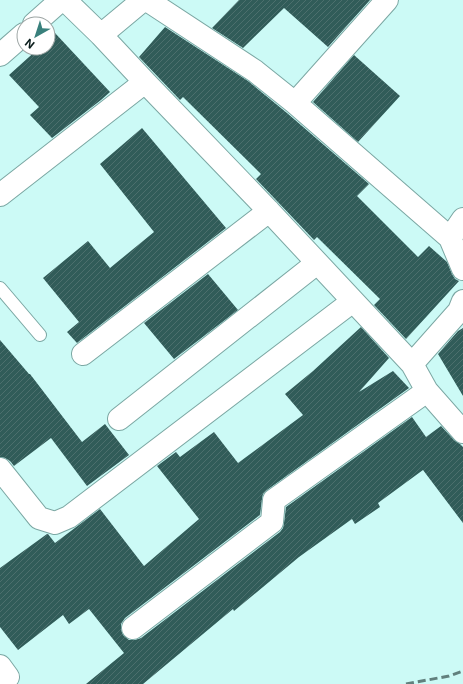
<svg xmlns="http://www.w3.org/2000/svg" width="463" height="684" font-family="Inter,sans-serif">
  <defs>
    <pattern id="building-hatch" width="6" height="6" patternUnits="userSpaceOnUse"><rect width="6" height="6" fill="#315c59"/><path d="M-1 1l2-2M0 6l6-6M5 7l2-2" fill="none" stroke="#4c6f6d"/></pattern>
  </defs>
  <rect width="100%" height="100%" fill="#ccfaf6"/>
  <!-- building -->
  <path fill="url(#building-hatch)" d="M 239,0 L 370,0 L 328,47 L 284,8 L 243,48 L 212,28 Z
    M 165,27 L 248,81 L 287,113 L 369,184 L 357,196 L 418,257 L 429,246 L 447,262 L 452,274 L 455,279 L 459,281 L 406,339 L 374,305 L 380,299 L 317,237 L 314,240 L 256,179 L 261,174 L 183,97 L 180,100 L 139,57 Z
    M 55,33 L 110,92 L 101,100 L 52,138 L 30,115 L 39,107 L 9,75 L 39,48 L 48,48 L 48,39 Z
    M 354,55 L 400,96 L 358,142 L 313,102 Z
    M 142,128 L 226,228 L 77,343 L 67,332 L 79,322 L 43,278 L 88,241 L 110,268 L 154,232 L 100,164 Z
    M 208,274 L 238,310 L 174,359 L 144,323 Z
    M 361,327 L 389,358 L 359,392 L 393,371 L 409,388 L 267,490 L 263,494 L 262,499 L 260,515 L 125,618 L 121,624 L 121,629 L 123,635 L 129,640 L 135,640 L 141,638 L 280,532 L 283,528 L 284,523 L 286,507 L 412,417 L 426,437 L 441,426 L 454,440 L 460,444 L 463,447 L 463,523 L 423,470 L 378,503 L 380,507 L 355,524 L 352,519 L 299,557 L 234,611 L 233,609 L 143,684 L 86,684 L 124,653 L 89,609 L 69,624 L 63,615 L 18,650 L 0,627 L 0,568 L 47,534 L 48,534 L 55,543 L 100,509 L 144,566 L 199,519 L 157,466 L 176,452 L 180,457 L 214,432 L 238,463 L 303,415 L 285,394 L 313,371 Z
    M 463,328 L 463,396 L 438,354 L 458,331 Z
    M 0,340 L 29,374 L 30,374 L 82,442 L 105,424 L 129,455 L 87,486 L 51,438 L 14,466 L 10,461 L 5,458 L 0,457 Z"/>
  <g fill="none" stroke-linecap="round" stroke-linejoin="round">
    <!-- lane casing -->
    <g stroke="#7ba7a3" stroke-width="14">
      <path id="lane" d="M 0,288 L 40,335"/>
    </g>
    <!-- street casing -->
    <g stroke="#7ba7a3" stroke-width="24">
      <path id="street" d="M 65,0 L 101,35 L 145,82 L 269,211 L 412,364 L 427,391 L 463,432
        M 147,0 L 255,71 L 295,103 L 450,238
        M 34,24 L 61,0
        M 101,35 L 143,0
        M 0,55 L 24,34
        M 295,103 L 387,0
        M 0,195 L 145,82
        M 463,219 L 450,238 L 463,269
        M 83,354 L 269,211
        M 412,364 L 459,311 L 463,301
        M 119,419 L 317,263
        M 0,469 L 39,518 L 55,523 L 69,517 L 353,301
        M 133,628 L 272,522 L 274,500 L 427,391
        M 0,666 L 8,677"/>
    </g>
    <!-- lane -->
    <use href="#lane" stroke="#fff" stroke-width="12"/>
    <!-- street -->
    <use href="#street" stroke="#fff" stroke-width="22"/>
    <!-- rail -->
    <path stroke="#61807d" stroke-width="3" stroke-dasharray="8 4" stroke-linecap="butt" d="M 406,684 L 449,676 L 463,671"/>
  </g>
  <!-- north arrow -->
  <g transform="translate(36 36) rotate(219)"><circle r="19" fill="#ffffff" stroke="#9da5a4"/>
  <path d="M0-3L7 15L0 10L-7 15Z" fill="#39807c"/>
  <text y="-6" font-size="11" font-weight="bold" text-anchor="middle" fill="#0b1d1c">N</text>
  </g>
</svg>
